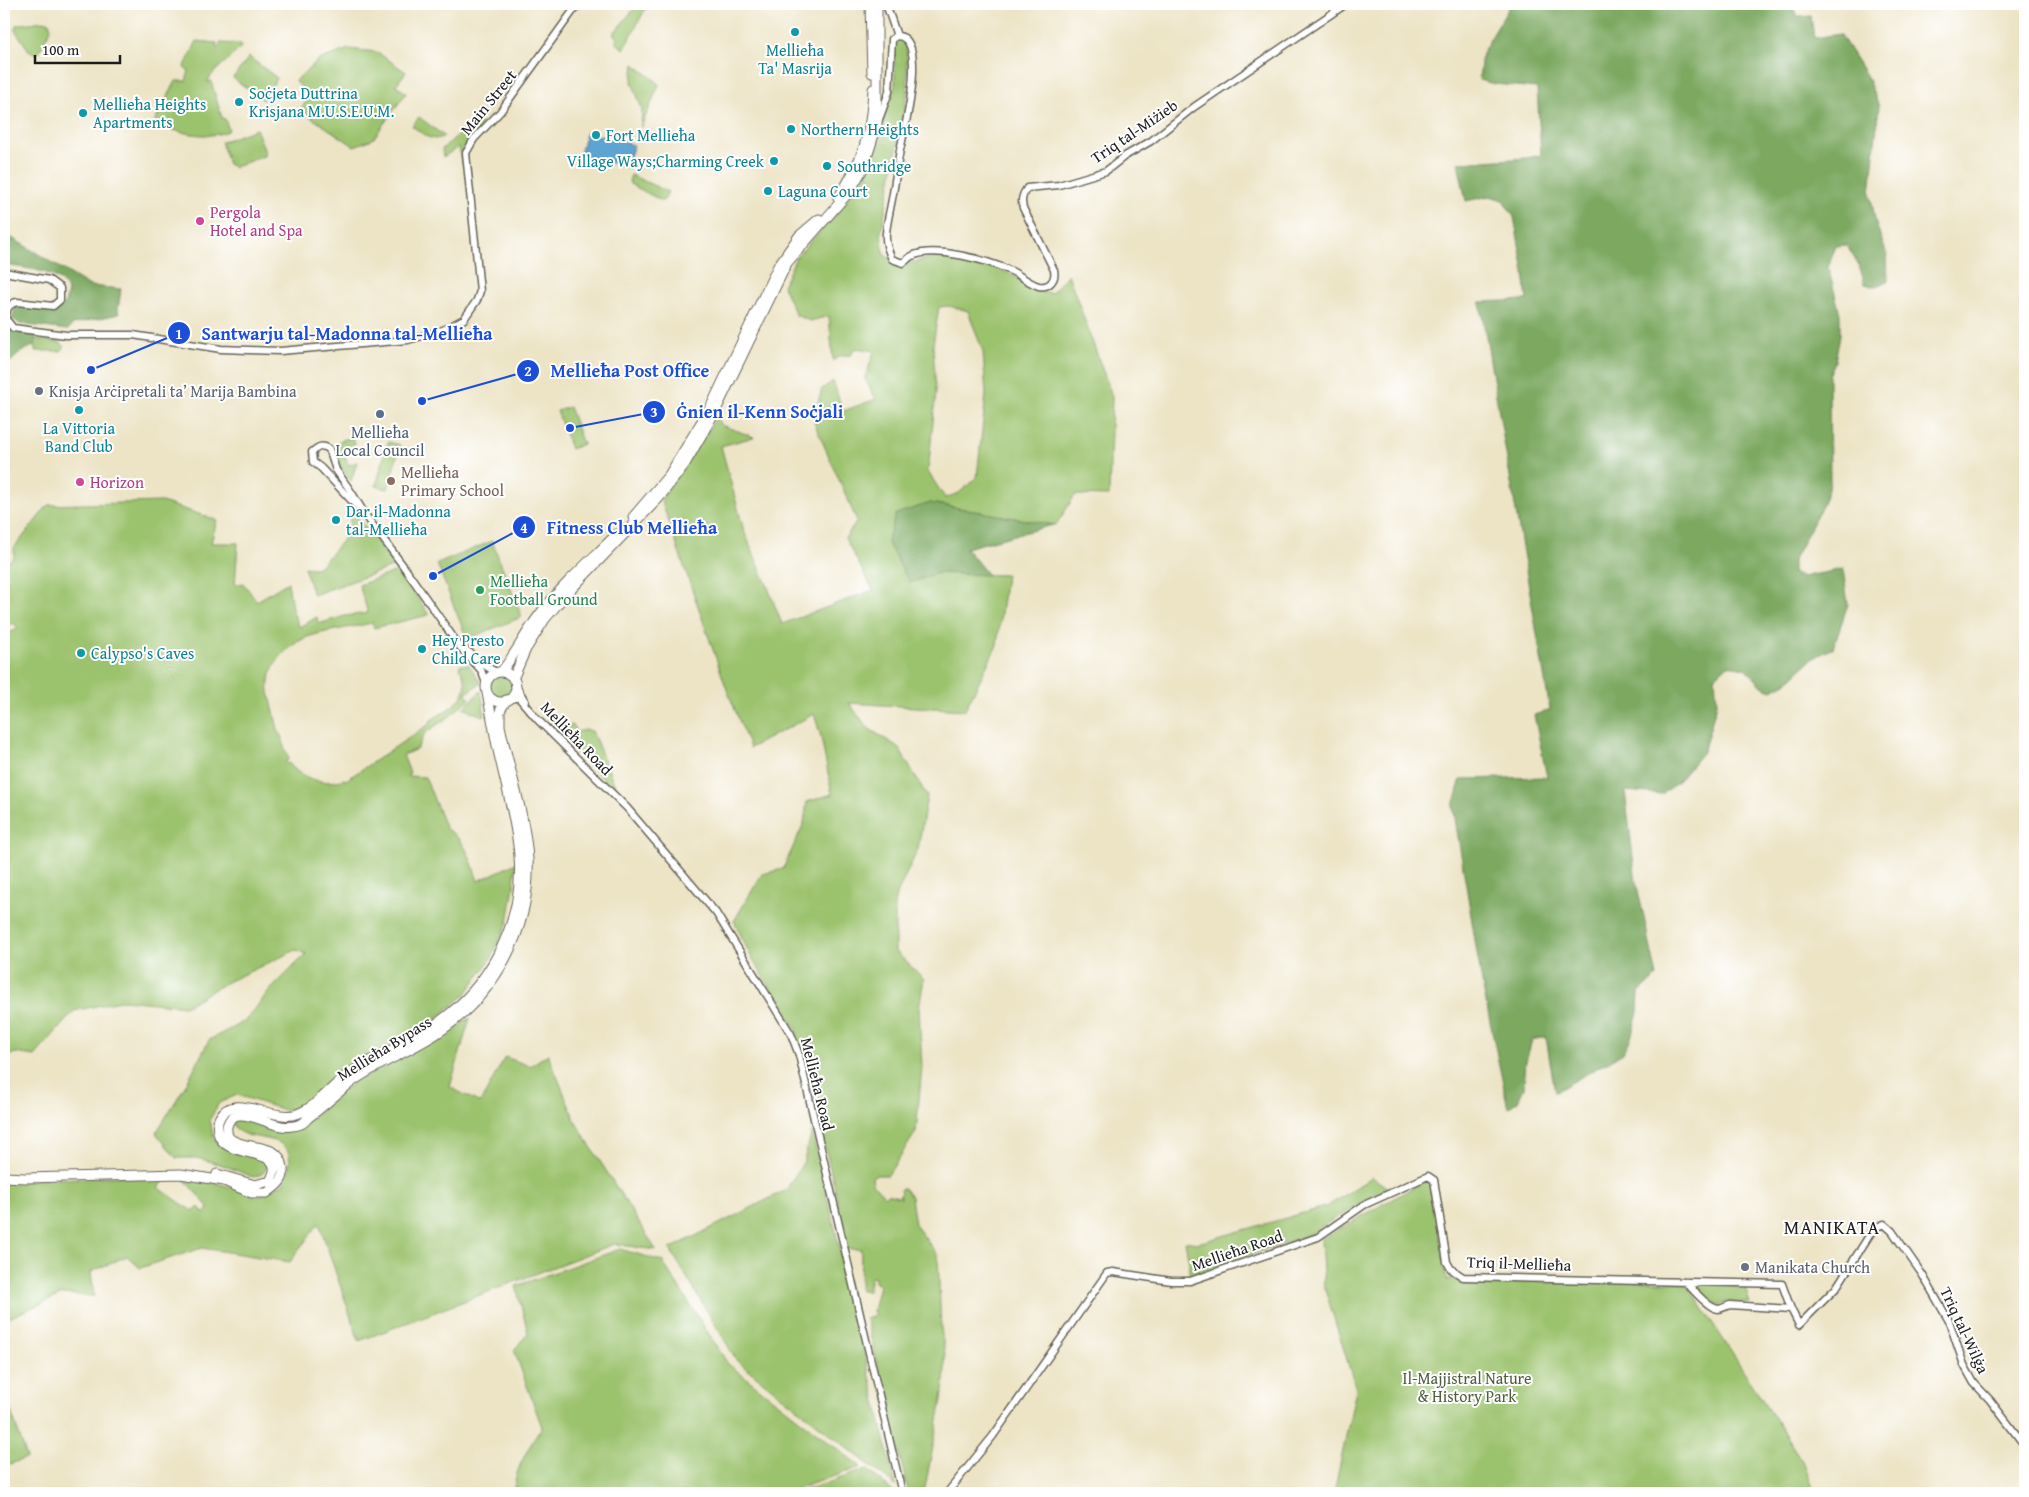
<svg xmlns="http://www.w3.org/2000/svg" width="2029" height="1497" font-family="'Gentium Book Plus',serif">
  <rect width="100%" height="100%" fill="#fff"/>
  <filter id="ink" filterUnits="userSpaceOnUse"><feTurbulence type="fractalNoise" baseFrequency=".02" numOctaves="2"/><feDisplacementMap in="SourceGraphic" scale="10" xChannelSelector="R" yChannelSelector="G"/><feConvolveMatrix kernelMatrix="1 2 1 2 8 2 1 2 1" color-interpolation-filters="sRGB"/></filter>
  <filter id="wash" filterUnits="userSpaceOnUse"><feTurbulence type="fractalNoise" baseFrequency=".0096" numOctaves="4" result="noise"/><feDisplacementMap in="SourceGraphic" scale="20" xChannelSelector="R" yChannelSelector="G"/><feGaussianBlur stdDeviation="1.12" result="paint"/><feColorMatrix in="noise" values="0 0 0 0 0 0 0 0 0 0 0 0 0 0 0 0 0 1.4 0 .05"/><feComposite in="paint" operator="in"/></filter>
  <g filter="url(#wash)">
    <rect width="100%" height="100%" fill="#ede4c6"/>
    <!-- green -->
    <path fill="#9bc26d" stroke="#5c6f44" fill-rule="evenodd" d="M 638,4 L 648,4 L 624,49 L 615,42 L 618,38 L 613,34 Z
      M 43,21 L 49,22 L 51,28 L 39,52 L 35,54 L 30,52 L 15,30 L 16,25 Z
      M 900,37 L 906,43 L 908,90 L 881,233 L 884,255 L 902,265 L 935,257 L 984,263 L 1011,274 L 1037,291 L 1052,293 L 1068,274 L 1112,396 L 1109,496 L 1075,495 L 1057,524 L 1053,525 L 930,503 L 910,583 L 937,573 L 1006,575 L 997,645 L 965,710 L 849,703 L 868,728 L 898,747 L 927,796 L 918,849 L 895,898 L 895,951 L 924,979 L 919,1008 L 922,1067 L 916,1132 L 888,1175 L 875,1175 L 872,1177 L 873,1184 L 885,1197 L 888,1194 L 901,1198 L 899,1195 L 901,1193 L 900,1190 L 904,1188 L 911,1197 L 915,1224 L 938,1256 L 941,1328 L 945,1355 L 945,1374 L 942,1400 L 924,1493 L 910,1493 L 908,1490 L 866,1318 L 875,1315 L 873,1311 L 879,1285 L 875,1283 L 875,1278 L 871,1277 L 868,1291 L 860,1291 L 861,1249 L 847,1249 L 832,1176 L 796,1029 L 749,953 L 734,921 L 762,874 L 783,869 L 804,823 L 807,802 L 832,794 L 821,737 L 814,714 L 750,748 L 726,687 L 661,500 L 716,418 L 721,425 L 754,437 L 721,446 L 744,531 L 767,585 L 782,624 L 873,590 L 845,538 L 857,521 L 813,420 L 822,389 L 833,381 L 843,411 L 876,399 L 865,379 L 874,351 L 856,348 L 851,355 L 839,356 L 833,361 L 829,316 L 810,321 L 796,315 L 783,286 L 796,257 L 829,222 L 864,177 L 895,84 L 894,40 ZM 949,306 L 968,311 L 983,352 L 986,394 L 977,477 L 959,493 L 945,498 L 928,472 L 936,392 L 933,345 L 939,307 Z
      M 197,41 L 217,43 L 216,48 L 219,48 L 220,43 L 241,44 L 241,47 C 231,59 215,68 207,82 L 211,81 L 222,118 L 225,119 L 229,130 C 212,141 174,132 156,124 L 155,121 L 176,81 L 186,81 L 189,71 L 184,68 Z
      M 349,49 L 377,52 L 406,72 L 396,85 L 406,93 L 373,139 L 354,146 L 300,110 L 310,96 L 295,81 L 319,60 Z
      M 249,57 L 277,78 L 263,100 L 233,78 Z
      M 634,64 L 656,81 L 659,85 L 641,127 L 642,109 L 632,82 Z
      M 419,117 L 444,136 C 431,144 422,133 412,126 Z
      M 474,121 L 480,122 L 481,128 L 470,139 L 462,163 L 459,147 L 443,157 L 442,149 Z
      M 256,129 L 265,151 L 264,156 L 234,167 L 228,164 L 221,142 Z
      M 631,175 L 668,192 L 664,200 L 662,201 L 630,184 L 629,181 Z
      M 35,339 L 60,342 L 65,347 L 61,351 L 35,351 Z
      M 569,407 L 583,444 L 571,449 L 557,411 Z
      M 353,437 L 355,444 L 346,446 L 347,450 L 344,452 L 348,465 L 357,462 L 351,481 C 342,469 329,458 339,441 Z
      M 388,442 L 400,445 L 388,489 L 376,486 Z
      M 162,502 L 217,520 L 211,543 L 238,543 L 235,585 L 243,583 L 257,601 L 288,582 L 292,609 L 299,627 L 317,617 L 318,624 L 345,616 L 368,613 L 359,585 L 400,570 L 429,615 L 374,628 L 372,623 C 355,627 317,632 303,639 C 283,649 266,670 269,692 L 278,729 L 284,743 L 283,744 L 289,759 L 286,761 L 286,764 L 289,763 C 300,779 327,786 344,779 L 346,780 L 431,723 L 430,721 C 451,706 478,696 459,667 L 460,665 L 469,665 L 481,683 L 465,694 L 470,698 L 450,716 L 425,733 L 417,749 L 403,755 L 410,773 L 407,776 L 425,777 L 446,829 C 466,839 471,861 478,881 L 516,863 L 514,886 L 508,922 L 491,959 L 465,995 L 429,1024 L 357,1062 L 305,1105 L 284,1110 L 237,1095 L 219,1103 L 210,1119 L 213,1136 L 220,1146 L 264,1159 L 267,1168 L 262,1174 L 253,1177 L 220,1164 L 196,1158 L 176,1158 L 156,1133 L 185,1086 L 209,1040 L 245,1021 L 271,989 L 306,954 L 296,950 L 227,982 L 185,1006 L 124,1000 L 74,1011 L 35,1056 L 14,1053 L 4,1061 L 4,635 L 18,629 L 14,623 L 4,627 L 4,566 L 14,556 L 14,548 L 48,505 Z
      M 351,510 L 398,565 L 313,595 L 304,567 L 316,568 L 322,564 L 341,542 L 349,530 Z
      M 492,541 L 522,617 L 467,639 L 437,564 Z
      M490 687a11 11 0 1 1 22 0a11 11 0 1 1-22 0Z
      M 481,691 L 485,717 L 463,708 Z
      M 572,725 L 575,727 L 576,732 L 585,730 L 592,731 L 619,795 L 556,732 Z
      M 470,1018 L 450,1087 L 480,1103 L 505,1057 L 530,1066 L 548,1054 L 576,1123 L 656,1250 L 614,1244 L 359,1341 L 319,1223 L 290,1262 L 202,1248 L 140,1268 L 127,1256 L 91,1272 L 94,1296 L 63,1294 L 4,1320 L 4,1181 L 160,1175 L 163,1183 L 158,1187 L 182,1204 L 194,1211 L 199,1207 L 204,1214 L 209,1208 L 183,1178 L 186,1175 L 260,1195 L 284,1183 C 310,1121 240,1150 233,1123 L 241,1115 L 274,1125 L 308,1121 L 356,1080 L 382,1068 Z
      M 812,1132 L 896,1486 L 737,1361 L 670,1249 L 786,1190 L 803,1163 Z
      M 1372,1177 L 1388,1188 L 1322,1226 L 1313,1233 L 1191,1276 L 1185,1241 L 1198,1243 L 1328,1206 Z
      M 1430,1178 L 1434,1180 L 1434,1200 L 1447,1280 L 1686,1282 L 1804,1464 L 1815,1493 L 1334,1493 L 1356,1389 L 1324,1286 L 1321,1239 Z
      M 620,1249 L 662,1261 L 728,1364 L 861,1467 L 785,1493 L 514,1493 C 513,1471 530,1445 542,1427 L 514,1350 L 528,1333 L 516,1286 Z
      M 1699,1284 L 1744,1285 L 1750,1303 L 1725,1302 L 1721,1305 L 1715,1304 L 1698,1288 Z
      M 4,1391 L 27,1458 L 4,1466 Z
      M 867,1469 L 894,1493 L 798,1493 Z"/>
    <!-- forest -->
    <path fill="#7ca860" stroke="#4c623e" d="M 1511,4 L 1792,4 L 1797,17 L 1811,16 L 1814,38 L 1840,34 L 1866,75 L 1879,106 L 1870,193 L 1876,224 L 1887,255 L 1888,281 L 1875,287 L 1865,284 L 1859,265 L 1847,245 L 1836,246 L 1828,267 L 1840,314 L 1840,335 L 1835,361 L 1829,376 L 1830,483 L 1823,504 L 1793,561 L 1793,574 L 1802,577 L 1843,569 L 1848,604 L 1833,648 L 1812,659 L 1786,683 L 1772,690 L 1763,687 L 1745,668 L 1728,665 L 1715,677 L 1717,704 L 1703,752 L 1680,779 L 1663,794 L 1625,791 L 1636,882 L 1657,976 L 1639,992 L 1638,1012 L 1631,1038 L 1623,1053 L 1555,1092 L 1546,1037 L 1532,1040 L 1526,1061 L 1524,1088 L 1518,1101 L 1508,1108 L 1482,983 L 1453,806 L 1461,779 L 1547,777 L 1534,715 L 1550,710 L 1480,302 L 1527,300 L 1524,272 L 1514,217 L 1503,200 L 1490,196 L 1466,201 L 1458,163 L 1526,158 L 1541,155 L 1537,88 L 1494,84 L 1479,80 L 1482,53 Z
      M 4,233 L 90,286 L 121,289 L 118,310 L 119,314 L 73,324 L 68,330 L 20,324 L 12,318 L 16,307 L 53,312 L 65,304 L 68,291 C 62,270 22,268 4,265 Z
      M 4,322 C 10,331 25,333 36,335 L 35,345 L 21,352 L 4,368 Z
      M 930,503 L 1053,525 L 966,548 L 988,575 L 937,573 L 910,583 L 887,542 L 896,514 Z"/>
    <!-- water -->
    <path fill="#5da4d3" stroke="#3c6078" d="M 586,132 L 634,145 L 626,167 L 580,154 Z"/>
  </g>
  <g filter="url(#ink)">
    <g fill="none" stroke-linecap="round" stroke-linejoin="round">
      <!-- secondary casing -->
      <g stroke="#656258" stroke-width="9">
        <path id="secondary" d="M 886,4 L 897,36
          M 897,36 C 929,36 904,131 900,150 C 897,166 895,183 892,199 C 890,210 887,222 886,233 C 885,243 888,251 892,259 L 903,263 C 906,261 909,257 912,256 C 935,245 989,261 1011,271 C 1020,275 1030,284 1039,286 C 1050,288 1056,279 1054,270 L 1023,208 C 1021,200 1022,195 1027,188 L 1059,185 L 1106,171 L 1125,156 L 1151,141 L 1194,107 L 1346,4
          M 877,125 L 889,92 L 892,39 L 897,36
          M 4,272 L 49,280 L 60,288 L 60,300 L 53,306 L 17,302 C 8,304 6,310 6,319 L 13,328 L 66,335 L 133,335 L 221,349 L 280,351 L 408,340 L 443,330 L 464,319 L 477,300 L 480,291 L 466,153 L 474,139 L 500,112 L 578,4
          M 366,516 L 352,493 L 336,470 L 329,449 C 322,444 318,447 312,452 L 313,462 L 321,468 L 366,516 L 404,567 L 460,647 L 481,670 L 486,683
          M 461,648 C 476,653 482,668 498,672
          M 515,684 L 525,701
          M 510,698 L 519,698 L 537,719 L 627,808 L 716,913 L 791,1034 L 799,1055 L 902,1493
          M 1686,1282 C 1692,1289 1709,1308 1718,1309 C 1722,1309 1726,1306 1730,1305 L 1791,1309
          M 947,1493 L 993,1436 L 1107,1273 L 1113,1272 L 1171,1281 L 1190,1281 L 1318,1237 L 1364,1205 L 1428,1176 L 1434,1180 L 1447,1262 L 1451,1269 L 1463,1277 L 1782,1284 L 1791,1309 L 1799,1325 L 1836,1288 L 1874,1228 L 1884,1224 L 1892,1231 L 1922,1274 L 1949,1321 L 1964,1365 L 1974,1383 L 1990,1400 L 2025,1446"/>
      </g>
      <!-- highway casing -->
      <g stroke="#656258" stroke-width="11">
        <path id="highway" d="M 870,4 L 872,73
          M 838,198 C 863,160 871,135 873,89
          M 633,517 L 669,475 L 711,406 L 778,266 L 799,236 L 819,219
          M 501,672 C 516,654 525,633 540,614 C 562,585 591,560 617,534
          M486 687a15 15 0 1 1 30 0a15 15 0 1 1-30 0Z
          M 513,679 L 526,649 L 545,619 L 561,600 L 659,498 L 685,464 L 716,410 L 787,263 L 850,191 L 864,167 L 877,125 L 877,4
          M 217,1174 L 255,1185 L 270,1181 C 292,1143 223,1163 218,1132 C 217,1127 217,1122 220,1117 C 234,1092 272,1122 297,1114 C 314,1108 328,1091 342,1079 C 350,1072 360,1067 370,1061 C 396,1047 425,1034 448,1015 C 495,977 524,917 519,856 C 517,825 508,794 501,763 C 495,740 492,716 487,693
          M 4,1177 L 26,1178 L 181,1174 L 224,1181 L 251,1193 L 267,1193 C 276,1186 285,1181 283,1168 C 280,1140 245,1152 229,1138 C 224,1128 228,1114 242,1115 C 262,1116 280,1133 301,1124 C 304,1123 307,1119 309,1117 C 324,1106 338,1092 353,1081 C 380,1062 411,1051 439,1032 C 496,994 531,929 528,859 C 525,814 509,769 500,726 L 500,711 L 506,700"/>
      </g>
      <!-- secondary -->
      <use href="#secondary" stroke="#fff" stroke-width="6"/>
      <!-- highway -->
      <use href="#highway" stroke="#fff" stroke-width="9"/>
    </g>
  </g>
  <!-- markers -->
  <g fill="#0f9aa8" stroke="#fff" stroke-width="2">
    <circle cx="795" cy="32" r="5"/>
    <circle cx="239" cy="102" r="5"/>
    <circle cx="83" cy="113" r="5"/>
    <circle cx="791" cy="129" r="5"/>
    <circle cx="596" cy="135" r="5"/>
    <circle cx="774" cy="161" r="5"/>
    <circle cx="827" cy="166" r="5"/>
    <circle cx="768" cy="191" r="5"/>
    <circle cx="79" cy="410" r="5"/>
    <circle cx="336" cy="520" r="5"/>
    <circle cx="422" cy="649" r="5"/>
    <circle cx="81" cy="653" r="5"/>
  </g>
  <g fill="#d1479c" stroke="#fff" stroke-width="2">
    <circle cx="200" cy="221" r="5"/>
    <circle cx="80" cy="482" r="5"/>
  </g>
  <g fill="#6b7280" stroke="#fff" stroke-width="2">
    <circle cx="39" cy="391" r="5"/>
    <circle cx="1745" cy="1267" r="5"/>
  </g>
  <circle fill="#5c6f8a" stroke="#fff" stroke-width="2" cx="380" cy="414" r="5"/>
  <circle fill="#8d6e63" stroke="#fff" stroke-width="2" cx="391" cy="481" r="5"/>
  <circle fill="#2e9e5b" stroke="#fff" stroke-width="2" cx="480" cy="590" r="5"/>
  <g text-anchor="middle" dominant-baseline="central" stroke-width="4" stroke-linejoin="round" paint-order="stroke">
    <!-- culture labels -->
    <g font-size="16" fill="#0d838f" stroke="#fff" text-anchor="start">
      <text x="795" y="50" text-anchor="middle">Mellieħa<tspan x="795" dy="18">Ta' Masrija</tspan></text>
      <text x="249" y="93">Soċjeta Duttrina<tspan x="249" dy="18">Krisjana M.U.S.E.U.M.</tspan></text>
      <text x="93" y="104">Mellieħa Heights<tspan x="93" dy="18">Apartments</tspan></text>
      <text x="801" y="129">Northern Heights</text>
      <text x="606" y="135">Fort Mellieħa</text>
      <text x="764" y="161" text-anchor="end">Village Ways;Charming Creek</text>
      <text x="837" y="166">Southridge</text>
      <text x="778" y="191">Laguna Court</text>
      <text x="79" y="428" text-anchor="middle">La Vittoria<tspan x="79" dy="18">Band Club</tspan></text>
      <text x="346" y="511">Dar il-Madonna<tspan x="346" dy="18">tal-Mellieħa</tspan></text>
      <text x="432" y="640">Hey Presto<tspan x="432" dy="18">Child Care</tspan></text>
      <text x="91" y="653">Calypso's Caves</text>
    </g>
    <!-- street labels -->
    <g font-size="16" fill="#1c1c1c" stroke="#fff">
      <text transform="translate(488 102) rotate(-51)">Main Street</text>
      <text transform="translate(1134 131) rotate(-34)">Triq tal-Miżieb</text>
      <text transform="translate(577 738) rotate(46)">Mellieħa Road</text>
      <text transform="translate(384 1048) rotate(-32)">Mellieħa Bypass</text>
      <text transform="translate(818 1084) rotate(76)">Mellieħa Road</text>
      <text transform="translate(1237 1250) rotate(-19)">Mellieħa Road</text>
      <text transform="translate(1519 1263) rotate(2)">Triq il-Mellieħa</text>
      <text transform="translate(1965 1330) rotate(65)">Triq tal-Wilġa</text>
    </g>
    <!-- hotel labels -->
    <g font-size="16" fill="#b23c85" stroke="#fff" text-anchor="start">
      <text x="210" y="212">Pergola<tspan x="210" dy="18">Hotel and Spa</tspan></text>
      <text x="90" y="482">Horizon</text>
    </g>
    <!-- worship labels -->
    <g font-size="16" fill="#5b616d" stroke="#fff" text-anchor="start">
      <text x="49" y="391">Knisja Arċipretali ta’ Marija Bambina</text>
      <text x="1755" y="1267">Manikata Church</text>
    </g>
    <!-- service labels -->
    <g font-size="16" fill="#4e5e75" stroke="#fff">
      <text x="380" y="432">Mellieħa<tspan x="380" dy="18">Local Council</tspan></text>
    </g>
    <!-- education labels -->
    <g font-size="16" fill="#785e54" stroke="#fff" text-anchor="start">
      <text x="401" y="472">Mellieħa<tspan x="401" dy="18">Primary School</tspan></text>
    </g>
    <!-- leisure labels -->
    <g font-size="16" fill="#27864d" stroke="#fff" text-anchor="start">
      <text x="490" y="581">Mellieħa<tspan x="490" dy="18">Football Ground</tspan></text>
    </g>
    <!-- park labels -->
    <g font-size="16" fill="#4f5e3c" stroke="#fff">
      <text x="1467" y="1378">Il-Majjistral Nature<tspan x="1467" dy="18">&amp; History Park</tspan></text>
    </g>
    <!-- quarter labels -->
    <g font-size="19" letter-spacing="1" fill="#1c1c1c" stroke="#fff">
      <text x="1832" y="1227">MANIKATA</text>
    </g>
  </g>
  <!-- callouts -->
  <path fill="none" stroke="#1d4ed8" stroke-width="2" d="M91 370L179 333M422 401L528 371M570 428L654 412M433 576L524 527"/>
  <g fill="#1d4ed8" stroke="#fff" stroke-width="2">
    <circle cx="91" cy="370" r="5"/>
    <circle cx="422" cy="401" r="5"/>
    <circle cx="570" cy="428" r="5"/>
    <circle cx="433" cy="576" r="5"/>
    <circle cx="179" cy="333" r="12"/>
    <circle cx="528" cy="371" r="12"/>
    <circle cx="654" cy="412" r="12"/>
    <circle cx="524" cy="527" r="12"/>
  </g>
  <g font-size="15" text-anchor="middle" font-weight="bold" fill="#fff">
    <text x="179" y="339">1</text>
    <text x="528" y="376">2</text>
    <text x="654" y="417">3</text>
    <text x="524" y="533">4</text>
  </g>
  <g font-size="18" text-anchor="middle" font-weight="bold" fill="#1d4ed8" stroke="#fff" stroke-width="4" stroke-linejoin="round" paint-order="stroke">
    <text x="347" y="340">Santwarju tal-Madonna tal-Mellieħa</text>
    <text x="630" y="377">Mellieħa Post Office</text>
    <text x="760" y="418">Ġnien il-Kenn Soċjali</text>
    <text x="632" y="534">Fitness Club Mellieħa</text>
  </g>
  <!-- margin -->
  <rect width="2029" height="1497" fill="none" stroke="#fff" stroke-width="20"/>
  <!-- scale -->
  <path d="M35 55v8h85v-8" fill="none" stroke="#1c1c1c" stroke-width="2.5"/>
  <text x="42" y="55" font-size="15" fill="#1c1c1c" stroke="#ffffff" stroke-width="4" paint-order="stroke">100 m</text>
</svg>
